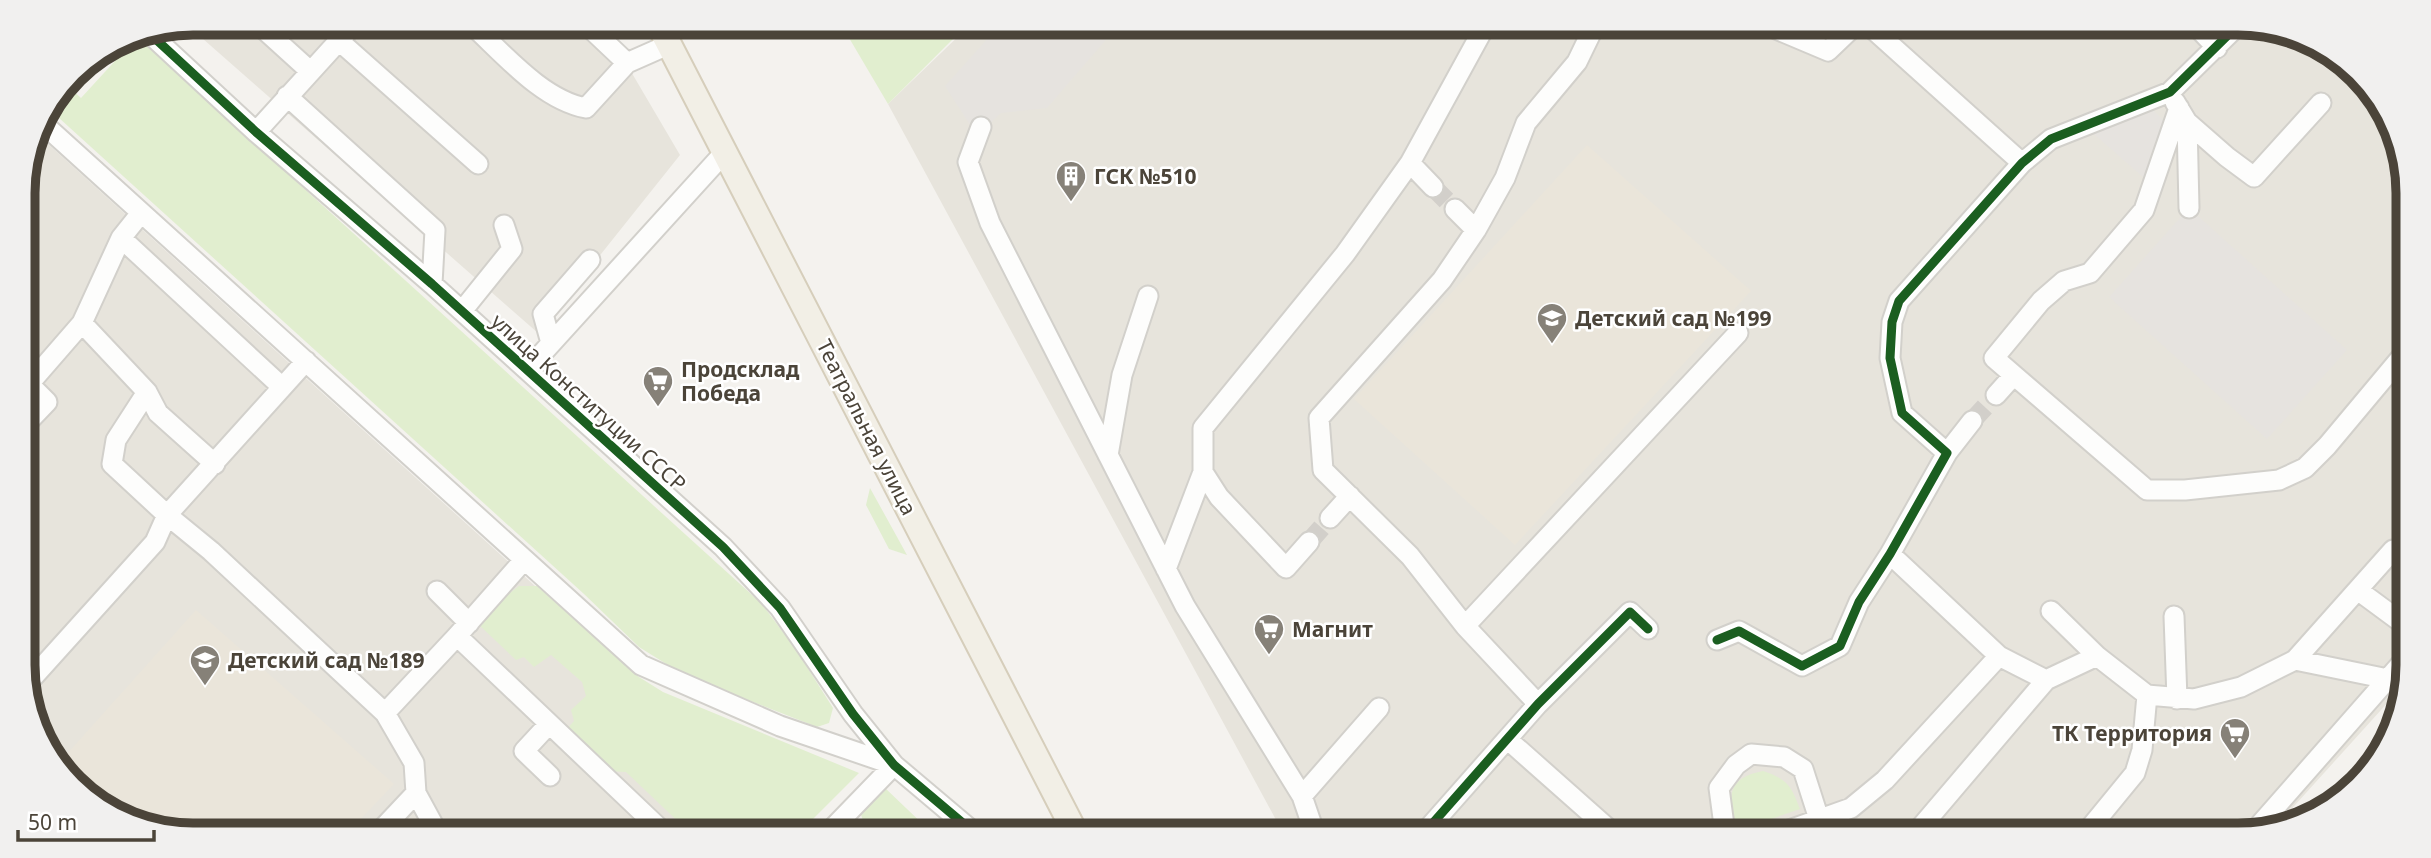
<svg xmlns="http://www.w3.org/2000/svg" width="2431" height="858" font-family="'Noto Sans',sans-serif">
  <rect width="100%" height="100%" fill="#f4f2ee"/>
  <!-- residential -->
  <path fill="#e7e4dc" d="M 193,23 L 603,24 L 680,155 L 538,333 L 186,24 Z
    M 969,26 L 2293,32 L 2366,81 L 2407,170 L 2400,689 L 2277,825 L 2249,835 L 1282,831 L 888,104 Z
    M 36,133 L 773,802 L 801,829 L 138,826 L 65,778 L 26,698 L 23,181 Z"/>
  <!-- education -->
  <path fill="#eae5da" d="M 1587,145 L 1751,291 L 1515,545 L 1354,399 Z
    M 196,610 L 394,784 L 353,827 L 138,826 L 65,778 L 58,764 Z"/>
  <!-- green -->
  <path fill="#e1eecf" d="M 842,26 L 966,26 L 888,104 Z
    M 137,37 L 761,603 L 795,648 L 833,708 L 829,723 L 817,727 L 684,675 L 639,647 L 584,594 L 48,108 L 66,84 L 81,98 Z
    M 870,488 L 907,555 L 889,549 L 866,505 Z
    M 519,586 L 537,586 L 639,677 L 663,692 L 859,773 L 803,829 L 715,829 L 707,821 L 698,829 L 686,829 L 626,772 L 606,771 L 565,731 L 574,721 L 571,710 L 586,696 L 582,682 L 551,655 L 534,667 L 524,657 L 516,660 L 477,623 L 493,606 Z
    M 1763,771 C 1787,779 1791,785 1800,809 L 1739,830 C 1727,800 1725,778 1763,771 Z
    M 884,787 L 929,830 L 866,829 L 860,812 Z"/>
  <!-- parking -->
  <path fill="#e6e3df" d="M 999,26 L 1117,27 L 1047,108 L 1001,113 L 985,128 L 970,125 L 945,86 Z
    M 2147,104 L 2170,127 L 2150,183 L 2088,129 Z
    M 2189,208 L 2347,350 L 2267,439 L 2109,297 Z"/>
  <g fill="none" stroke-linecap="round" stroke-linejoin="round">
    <!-- minor-tunnel -->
    <path stroke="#d2cfca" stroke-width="19" stroke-dasharray="19 10" stroke-linecap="butt" d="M 1433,187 L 1455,209
      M 1972,421 L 1996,395
      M 1309,542 L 1330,518"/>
    <!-- minor casing -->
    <g stroke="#d2d0cb" stroke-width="23">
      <path id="minor" d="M 257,23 L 310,71
        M 471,24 C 503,53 542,100 586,108 L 627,63 L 670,44
        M 589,27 L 627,63
        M 1776,29 L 1828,51 L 1850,30
        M 1874,30 L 2022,163
        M 2201,31 L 2217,48
        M 148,32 L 256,132 L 432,284 L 723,547 L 780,608 L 853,714 L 894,765 L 971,830
        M 338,40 L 478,164
        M 287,96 L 435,230 L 432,284
        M 2175,102 L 2187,122 L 2227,157 L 2254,177 L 2321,103
        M 2179,108 L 2144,210 L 2090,273 L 2064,281 L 2041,301 L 1994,358 L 2147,490 L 2185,490 L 2279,480 L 2305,468 L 2327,446 L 2404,354
        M 39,120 L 641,665 L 780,726 L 894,765 L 832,829
        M 2187,122 L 2189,208
        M 981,127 L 968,162 L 990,223 L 1185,606 L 1302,796 L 1314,831
        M 256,132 L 355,23
        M 1410,163 L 1433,187
        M 1455,209 L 1476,230
        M 141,213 L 121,238 L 82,323 L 147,392 L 158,413 L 215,464
        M 121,238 L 282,387
        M 462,311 L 512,249 L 504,225
        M 551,343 L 543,314 L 590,260
        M 527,370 L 725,152
        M 24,380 L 29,384 L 82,323
        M 147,392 L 116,440 L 112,464 L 167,515 L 211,551 L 385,713 L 457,636 L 524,560
        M 1996,395 L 2013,376
        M 24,426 L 47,402 L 29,384
        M 1947,453 L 1972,421
        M 1108,455 L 1122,375 L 1148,296
        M 1330,518 L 1350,496
        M 1309,542 L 1286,568 L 1219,497 L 1203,472 L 1203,428 L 1345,254 L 1410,163 L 1484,28
        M 1166,569 L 1203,472
        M 437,591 L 469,623
        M 2359,591 L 2401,622
        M 2051,611 L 2097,656
        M 2174,616 L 2177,699
        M 1465,626 L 1410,556 L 1323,470 L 1319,418 L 1442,280 L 1476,230 L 1505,178 L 1526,123 L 1577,62 L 1593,29
        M 457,636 L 659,828
        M 1717,640 L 1739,631 L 1802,666 L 1840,646 L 1859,602 L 1890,554 L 1947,453 L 1902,413 L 1890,358 L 1892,322 L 1899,301 L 2022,163 L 2051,139 L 2170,92 L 2232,31
        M 2295,660 L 2388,679
        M 2046,680 L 2097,656 L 2147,695 L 2194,699 L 2241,687 L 2295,660 L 2393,550
        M 26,685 L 155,542 L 167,515 L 306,361
        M 1538,704 L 1465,626 L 1738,333
        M 385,713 L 414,763 L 416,793 L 435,828
        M 549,724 L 524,751 L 550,776
        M 1507,739 L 1612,832
        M 1302,796 L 1379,708
        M 384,827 L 416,793
        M 2259,831 L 2256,829 L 2400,665
        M 1425,832 L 1538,704 L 1630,612 L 1648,629
        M 1725,833 L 1719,788 L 1736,765 L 1751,754 L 1784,757 L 1803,769 L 1819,819
        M 1781,833 L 1851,808 L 1885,780 L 1999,656 L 1890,554
        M 1915,834 L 2046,680 L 1999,656
        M 2085,834 L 2135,773 L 2142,750 L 2147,695"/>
    </g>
    <!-- major casing -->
    <g stroke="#d6cebb" stroke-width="28">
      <path id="major" d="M 659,25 L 1074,830"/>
    </g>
    <!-- minor -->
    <use href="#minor" stroke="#fdfdfc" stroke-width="19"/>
    <!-- major -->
    <use href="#major" stroke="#f2efe6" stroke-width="24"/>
    <!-- cycleway casing -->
    <g stroke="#fff" stroke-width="13">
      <path id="cycleway" d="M 148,32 L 256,132 L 432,284 L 723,547 L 780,608 L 853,714 L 894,765 L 971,830
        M 1717,640 L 1739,631 L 1802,666 L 1840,646 L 1859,602 L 1890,554 L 1947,453 L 1902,413 L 1890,358 L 1892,322 L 1899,301 L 2022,163 L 2051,139 L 2170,92 L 2232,31
        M 1425,832 L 1538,704 L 1630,612 L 1648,629"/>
    </g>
    <!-- cycleway -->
    <use href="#cycleway" stroke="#1b5e20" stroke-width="9"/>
  </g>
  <!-- icons -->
  <defs>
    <g id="building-pin" transform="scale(1.575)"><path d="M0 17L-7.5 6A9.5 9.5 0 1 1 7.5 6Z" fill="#868178" stroke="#fff"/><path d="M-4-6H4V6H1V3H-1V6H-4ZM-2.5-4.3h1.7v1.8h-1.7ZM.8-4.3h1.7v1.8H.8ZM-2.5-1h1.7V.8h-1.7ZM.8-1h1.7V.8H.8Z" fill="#fff"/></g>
    <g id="school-pin" transform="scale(1.575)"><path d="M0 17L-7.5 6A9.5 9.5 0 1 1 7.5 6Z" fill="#868178" stroke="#fff"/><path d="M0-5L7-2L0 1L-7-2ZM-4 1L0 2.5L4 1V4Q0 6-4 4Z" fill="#fff"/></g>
    <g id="supermarket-pin" transform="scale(1.575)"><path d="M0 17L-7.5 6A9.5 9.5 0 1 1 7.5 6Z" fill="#868178" stroke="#fff"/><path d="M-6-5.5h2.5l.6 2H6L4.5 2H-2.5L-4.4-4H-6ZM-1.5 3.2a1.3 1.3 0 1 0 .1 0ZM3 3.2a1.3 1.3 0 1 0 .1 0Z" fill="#fff"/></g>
  </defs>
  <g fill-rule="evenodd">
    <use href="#building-pin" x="1071" y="176"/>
    <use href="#school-pin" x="1552" y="318"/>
    <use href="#supermarket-pin" x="658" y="381"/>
    <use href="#supermarket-pin" x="1269" y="629"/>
    <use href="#school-pin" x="205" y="660"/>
    <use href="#supermarket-pin" x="2235" y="733"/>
  </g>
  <g text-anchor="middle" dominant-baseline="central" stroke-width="5" stroke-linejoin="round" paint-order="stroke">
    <!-- poi labels -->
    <g font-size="21" font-weight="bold" fill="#4b4439" stroke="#fff" text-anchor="start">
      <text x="1094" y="176">ГСК №510</text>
      <text x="1575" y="318">Детский сад №199</text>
      <text x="681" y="369">Продсклад<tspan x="681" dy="24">Победа</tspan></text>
      <text x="1292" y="629">Магнит</text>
      <text x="228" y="660">Детский сад №189</text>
      <text x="2212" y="733" text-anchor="end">ТК Территория</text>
    </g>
    <!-- street labels -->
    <g font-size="21" fill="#4b4439" stroke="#fff">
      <text transform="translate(589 402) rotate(42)">улица Конституции СССР</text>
      <text transform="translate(867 427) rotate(63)">Театральная улица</text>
    </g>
  </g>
  <!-- crop -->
  <path d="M0 0H2431V858H0ZM193 35H2238A158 158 0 0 1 2396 193V665A158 158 0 0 1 2238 823H193A158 158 0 0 1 35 665V193A158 158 0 0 1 193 35Z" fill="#f1f0ef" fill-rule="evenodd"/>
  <path fill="none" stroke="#4b4439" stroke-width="9" d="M193 35H2238A158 158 0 0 1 2396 193V665A158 158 0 0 1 2238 823H193A158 158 0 0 1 35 665V193A158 158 0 0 1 193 35Z"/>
  <!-- scale -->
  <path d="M18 830v10h136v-10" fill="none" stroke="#4b4439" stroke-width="3.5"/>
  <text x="28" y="830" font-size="21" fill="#4b4439" stroke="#ffffff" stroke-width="5" paint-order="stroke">50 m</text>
</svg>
